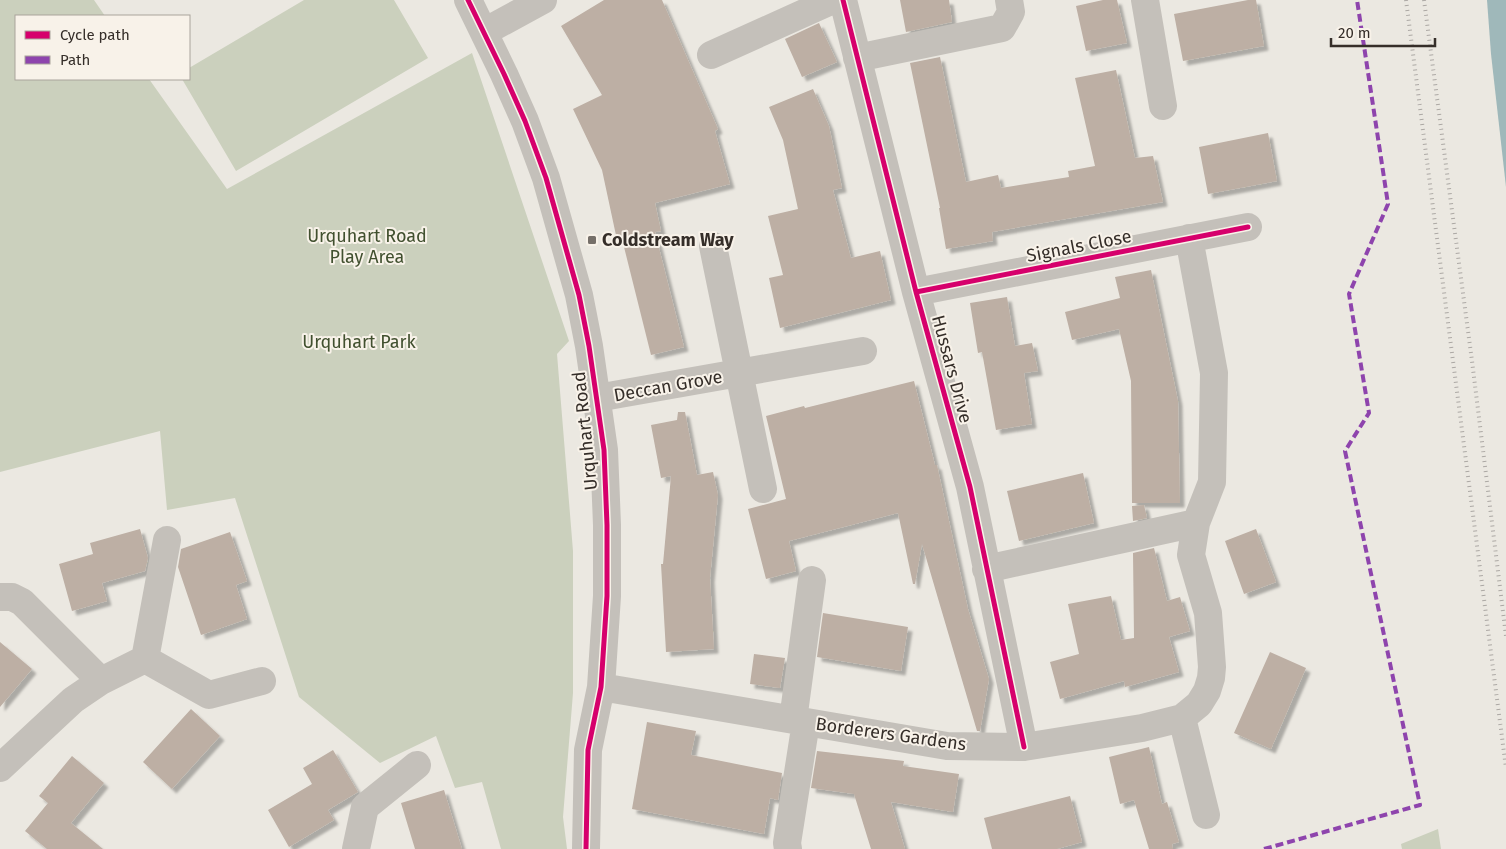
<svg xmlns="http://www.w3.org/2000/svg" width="1506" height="849" font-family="'Fira Sans',sans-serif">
  <defs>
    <filter id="shadow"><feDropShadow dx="4.5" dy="4.5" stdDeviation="1" flood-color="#0004"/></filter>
  </defs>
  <rect width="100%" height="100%" fill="#ebe8e1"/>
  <!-- green -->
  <path fill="#cbd0bd" d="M 0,0 L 94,0 L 105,16 L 16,16 L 16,79 L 149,79 L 227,189 L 472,53 L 569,341 L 557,354 L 573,551 L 573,693 L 563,817 L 567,849 L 501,849 L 482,782 L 455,788 L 436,736 L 380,763 L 299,697 L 235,498 L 167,510 L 160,431 L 0,472 Z
    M 304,0 L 394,0 L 428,58 L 236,171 L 182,79 L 189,79 L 189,68 Z
    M 1438,829 L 1441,849 L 1402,849 L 1401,844 Z"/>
  <!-- water -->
  <path fill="#9fb8ba" d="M 1487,0 L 1506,0 L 1506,187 L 1491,54 Z"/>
  <!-- building -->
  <path fill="#bdafa4" filter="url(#shadow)" d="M 604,0 L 662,0 L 718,129 L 715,131 L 730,184 L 655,203 L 661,231 L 655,232 L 684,347 L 651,355 L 622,239 L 617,240 L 602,170 L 573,109 L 602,95 L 561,26 Z
    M 900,0 L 949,0 L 952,22 L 906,32 Z
    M 1103,0 L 1117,0 L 1127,43 L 1086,51 L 1076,6 Z
    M 1248,0 L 1256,0 L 1264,46 L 1183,61 L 1174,14 Z
    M 819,23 L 837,62 L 802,77 L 785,39 Z
    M 940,57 L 966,182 L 998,175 L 1001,188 L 1069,177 L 1068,171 L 1095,166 L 1075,78 L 1116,70 L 1135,158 L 1153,156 L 1163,202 L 992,232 L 993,241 L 946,249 L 939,208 L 940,208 L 910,63 Z
    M 813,89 L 829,126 L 842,188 L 833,190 L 851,258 L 880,251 L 891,300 L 780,328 L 769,278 L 783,275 L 768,216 L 798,209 L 783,140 L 769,107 Z
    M 1268,133 L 1277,181 L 1208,194 L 1199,147 Z
    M 1151,270 L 1178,401 L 1180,503 L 1132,503 L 1131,381 L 1119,329 L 1072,340 L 1065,312 L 1120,298 L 1115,277 Z
    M 1007,297 L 1015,346 L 1032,343 L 1038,371 L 1024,373 L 1032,424 L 996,430 L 982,352 L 978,353 L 970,303 Z
    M 914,381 L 935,465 L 937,465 L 968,609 L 989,679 L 980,731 L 977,731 L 922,544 L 915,584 L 913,584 L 898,513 L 789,541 L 796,571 L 766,579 L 748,509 L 786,499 L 766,416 L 804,406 L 805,408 Z
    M 678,412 L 685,412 L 697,475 L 713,472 L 718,495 L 710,578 L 714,649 L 666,652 L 661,564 L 663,564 L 671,476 L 661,478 L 651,425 L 677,420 Z
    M 1083,473 L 1094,523 L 1019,541 L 1007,491 Z
    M 1144,505 L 1147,518 L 1133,521 L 1132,506 Z
    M 140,529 L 148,558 L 145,571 L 102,583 L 107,601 L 72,611 L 59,564 L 93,554 L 90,543 Z
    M 1256,529 L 1276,582 L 1244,594 L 1225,541 Z
    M 230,532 L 247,581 L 236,585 L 247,619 L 201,635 L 178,567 L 181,549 Z
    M 1154,548 L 1167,601 L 1180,597 L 1190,631 L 1169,637 L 1179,672 L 1125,687 L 1124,681 L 1060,699 L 1050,662 L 1079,654 L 1068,604 L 1111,596 L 1121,640 L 1134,638 L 1133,553 Z
    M 823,613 L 908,627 L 901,671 L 817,657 Z
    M 0,642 L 32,669 L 0,707 Z
    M 1270,652 L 1306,668 L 1271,749 L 1234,733 Z
    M 754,654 L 785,658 L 780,688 L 750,684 Z
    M 191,709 L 220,736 L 172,789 L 143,762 Z
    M 647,722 L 696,731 L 691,755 L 782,773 L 778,800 L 770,798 L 764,834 L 632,809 Z
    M 1149,747 L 1162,804 L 1167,802 L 1179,842 L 1172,844 L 1173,849 L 1149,849 L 1134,800 L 1120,804 L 1109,757 Z
    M 333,750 L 358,792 L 328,810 L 334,820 L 289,847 L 268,810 L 312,784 L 303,768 Z
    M 817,751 L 904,761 L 903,766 L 959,774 L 953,812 L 891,802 L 905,849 L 871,849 L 854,794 L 811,788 Z
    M 72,756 L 104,783 L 71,823 L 103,849 L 47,849 L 25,831 L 48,803 L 39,796 Z
    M 444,790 L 462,849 L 415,849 L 401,803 Z
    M 1070,796 L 1082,842 L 1057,849 L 992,849 L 984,818 Z"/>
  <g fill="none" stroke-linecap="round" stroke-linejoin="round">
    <!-- minor -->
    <path stroke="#c4c0ba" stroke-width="28" d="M 468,0 L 504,74 L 525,121 L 546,178 L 579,295 L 589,346 L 604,450 L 607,525 L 607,596 L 601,687 L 588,750 L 586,849
      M 843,0 L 916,292 L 970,487 L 1024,747
      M 1145,0 L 1163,106
      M 484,32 L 543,0
      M 711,55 L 833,0
      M 857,58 L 1002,28 L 1011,12 L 1009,0
      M 713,246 L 763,489
      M 916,292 L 1248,227
      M 597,398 L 863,351
      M 986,569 L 1196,523
      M 0,597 L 12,597 L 22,602 L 101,681
      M 145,659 L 209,695 L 262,681
      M 601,687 L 947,746 L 1024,747 L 1142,728 L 1182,718 L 1199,704 L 1207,691 L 1211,678 L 1212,667 L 1208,613 L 1191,555 L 1196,523 L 1212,482 L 1214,373 L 1189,238
      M 1182,718 L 1206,815
      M 793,720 L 812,580
      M 0,768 L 73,700 L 101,681 L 145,659 L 167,540
      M 356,849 L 365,807 L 417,765
      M 788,849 L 787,843 L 806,722"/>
    <!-- rail -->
    <path stroke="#aca8a4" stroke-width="4" stroke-dasharray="1 4" stroke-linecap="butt" d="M 1406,0 L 1506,768
      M 1424,0 L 1472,361 L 1506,636"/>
    <!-- quiet -->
    <path stroke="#8e44ad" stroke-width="4" stroke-dasharray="8 4" stroke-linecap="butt" d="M 1264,849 L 1420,805 L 1345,451 L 1369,413 L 1349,294 L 1388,204 L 1357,0"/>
    <!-- cycleway casing -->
    <g stroke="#f8f2e9" stroke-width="8">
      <path id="cycleway" d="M 468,0 L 504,74 L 525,121 L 546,178 L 579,295 L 589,346 L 604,450 L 607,525 L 607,596 L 601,687 L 588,750 L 586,849
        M 843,0 L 916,292 L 970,487 L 1024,747
        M 916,292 L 1248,227"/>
    </g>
    <!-- cycleway -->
    <use href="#cycleway" stroke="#d6006c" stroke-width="5"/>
  </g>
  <!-- markers -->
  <rect fill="#756f69" stroke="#f8f2e9" stroke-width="2" x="587" y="235" width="10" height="10" rx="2.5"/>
  <g text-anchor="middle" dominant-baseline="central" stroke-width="4" stroke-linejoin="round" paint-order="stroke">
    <!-- park labels -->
    <g font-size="18" fill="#41502f" stroke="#f8f2e9">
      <text x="367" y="236">Urquhart Road<tspan x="367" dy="21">Play Area</tspan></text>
      <text x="359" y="342">Urquhart Park</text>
    </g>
    <!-- poi labels -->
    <g font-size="18" font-weight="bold" fill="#352e29" stroke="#f8f2e9" text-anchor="start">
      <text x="602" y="240">Coldstream Way</text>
    </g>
    <!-- street labels -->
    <g font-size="18" fill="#352e29" stroke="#f8f2e9">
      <text transform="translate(1079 246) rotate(-11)">Signals Close</text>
      <text transform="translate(952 369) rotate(75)">Hussars Drive</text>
      <text transform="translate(668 386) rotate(-10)">Deccan Grove</text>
      <text transform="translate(585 431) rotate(-96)">Urquhart Road</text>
      <text transform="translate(891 734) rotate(8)">Borderers Gardens</text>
    </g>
  </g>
  <!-- legend -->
  <rect x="15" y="15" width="175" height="65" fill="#f8f2e9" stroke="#aaa49c"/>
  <rect x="25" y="31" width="25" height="8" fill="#d6006c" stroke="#aaa49c"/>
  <text x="60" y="40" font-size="15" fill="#352e29">Cycle path</text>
  <rect x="25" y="56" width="25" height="8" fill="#8e44ad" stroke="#aaa49c"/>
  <text x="60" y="65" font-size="15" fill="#352e29">Path</text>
  <!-- scale -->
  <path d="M1331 38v8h104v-8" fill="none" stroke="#352e29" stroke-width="2.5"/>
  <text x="1338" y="38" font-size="15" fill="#352e29" stroke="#f8f2e9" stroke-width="4" paint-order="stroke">20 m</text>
</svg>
